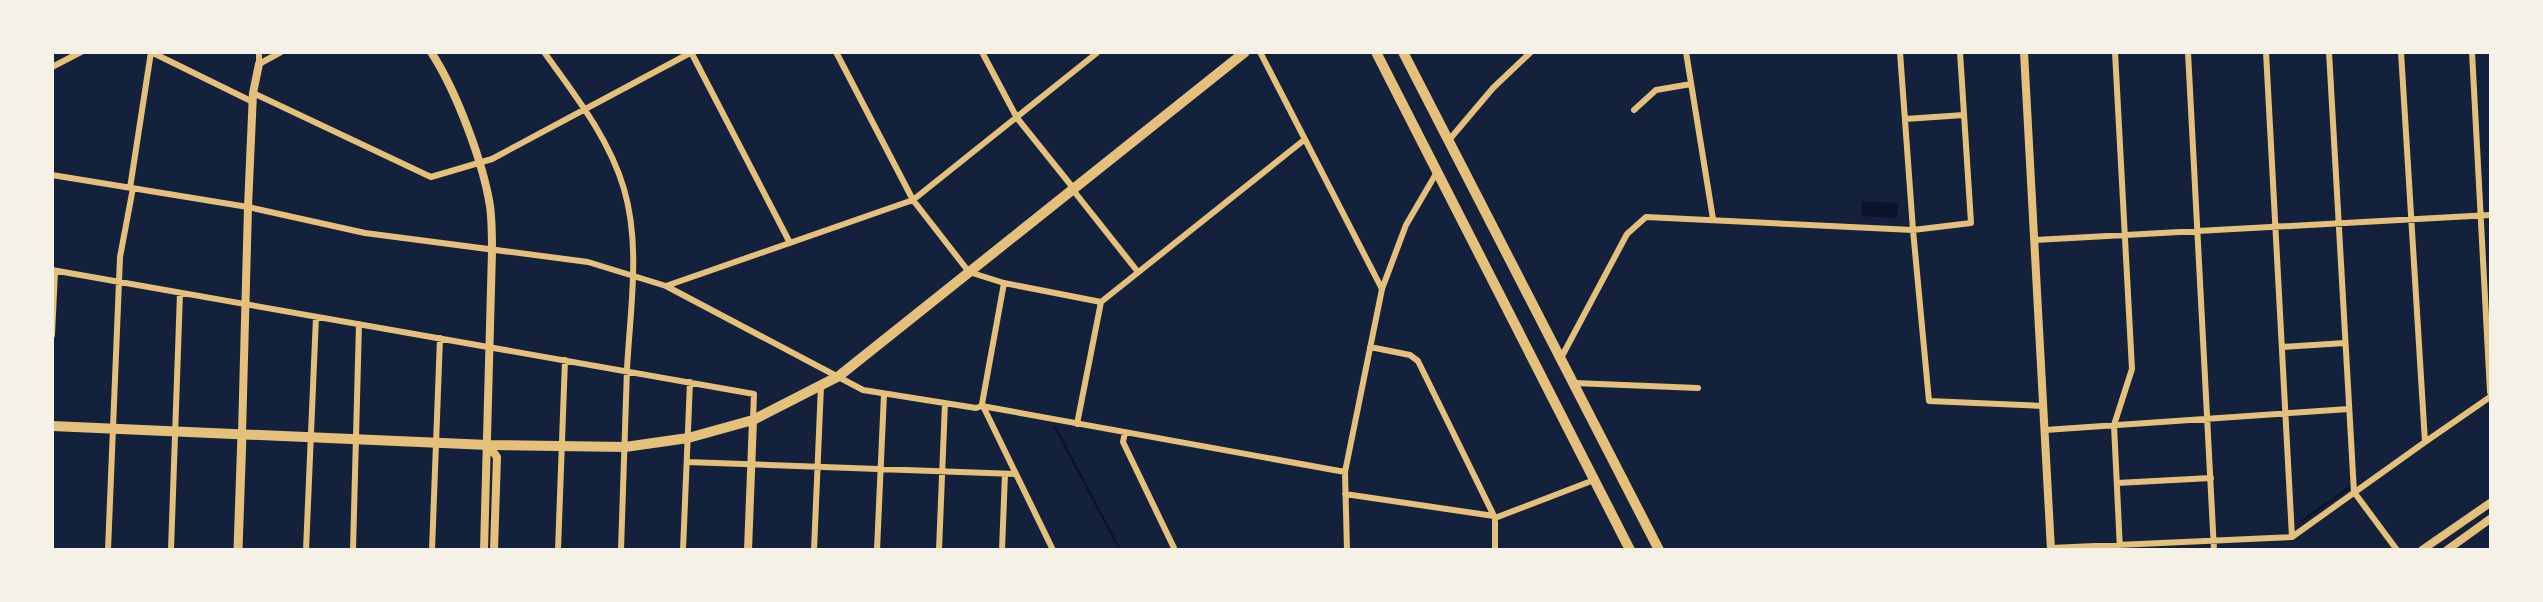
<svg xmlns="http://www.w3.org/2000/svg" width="2543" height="602" font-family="'Exo 2',sans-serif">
  <rect width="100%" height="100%" fill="#14213d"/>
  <!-- water -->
  <path fill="#0b132b" d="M 1862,201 L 1898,203 L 1897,218 L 1861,216 Z"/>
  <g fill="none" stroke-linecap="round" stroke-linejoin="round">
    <!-- stream -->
    <path stroke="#0b132b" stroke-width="2.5" d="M 1055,427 L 1120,550
      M 2302,521 L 2349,488"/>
    <!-- minor -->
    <path stroke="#e5c07b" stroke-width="6" d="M 151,52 L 253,102
      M 259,52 L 259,64 L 281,52
      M 544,52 C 575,95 609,138 624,189 C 641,246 630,311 627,369 C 625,429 623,489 621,550
      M 691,52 L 790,243
      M 836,52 L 913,200 L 969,272 L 1004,283 L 1101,302
      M 982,52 L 1017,118 L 1074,189
      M 1260,52 L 1382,289
      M 1686,52 L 1713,219
      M 1900,52 L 1913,230 L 1929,401 L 2043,406
      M 2115,52 L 2132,369 L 2114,425 L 2120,550
      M 2188,52 L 2214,550
      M 2266,52 L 2292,537
      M 2329,52 L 2354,492 L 2397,550
      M 2401,52 L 2425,442
      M 2472,52 L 2490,392
      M 52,67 L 81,52
      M 253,93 L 431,177 L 492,159 L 692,52
      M 1634,110 L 1656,90 L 1691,84
      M 1905,119 L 1964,115
      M 1449,140 L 1493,88 L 1531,52
      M 52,175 L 248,207 L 365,233 L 588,262 L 666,286 L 863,390 L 976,408 L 982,406 L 1345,472
      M 130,188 L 151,52
      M 1073,190 L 1138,272
      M 2035,240 L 2490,215
      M 52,270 L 754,394 L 753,420
      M 1004,283 L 982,404 L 1053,550
      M 666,286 L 913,200 L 1098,52
      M 52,335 L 55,271
      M 1370,347 L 1410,355 L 1418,361 L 1495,518 L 1495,550
      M 2282,347 L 2345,343
      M 1561,358 L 1627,234 L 1646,217 L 1913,230 L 1971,223 L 1960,52
      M 1574,383 L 1698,388
      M 1077,424 L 1101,302 L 1304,140
      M 2045,430 L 2349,409
      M 1125,432 L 1123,442 L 1175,550
      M 687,462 L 1015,474
      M 2117,483 L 2211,478
      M 1345,494 L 1494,516
      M 1495,518 L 1594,480
      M 2051,548 L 2292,537 L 2425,442 L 2490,397
      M 108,550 L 120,257 L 133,188
      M 171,550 L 180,293
      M 306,550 L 316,317
      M 353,550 L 359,324
      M 432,550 L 440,338
      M 558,550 L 565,360
      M 683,550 L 690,382
      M 814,550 L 821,386
      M 877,550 L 884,394
      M 939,550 L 945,403
      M 1002,550 L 1005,474
      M 1347,550 L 1345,472 L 1382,289 L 1406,225 L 1437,172"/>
    <!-- tertiary -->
    <path stroke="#e5c07b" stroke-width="8" d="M 431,52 C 456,90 483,162 490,206 C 492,221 492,236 492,251 L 484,550
      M 2024,52 L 2051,550
      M 242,434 L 248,207 L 253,93 L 259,64
      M 488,445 L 497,457 L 494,550
      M 748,550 L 753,420
      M 2422,550 L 2490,503
      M 2447,550 L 2490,519"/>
    <!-- secondary -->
    <path stroke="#e5c07b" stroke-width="9" d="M 238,550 L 242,434"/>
    <!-- primary -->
    <path stroke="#e5c07b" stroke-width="10" d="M 52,426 L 488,445 L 625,447 L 688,438 L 753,420 L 839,376 L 1245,52"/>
    <!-- trunk -->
    <path stroke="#e5c07b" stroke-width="10" d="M 1376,52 L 1630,550
      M 1403,52 L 1659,550"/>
  </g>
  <!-- border -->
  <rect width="2543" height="602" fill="none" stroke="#f6f1e7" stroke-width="108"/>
</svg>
